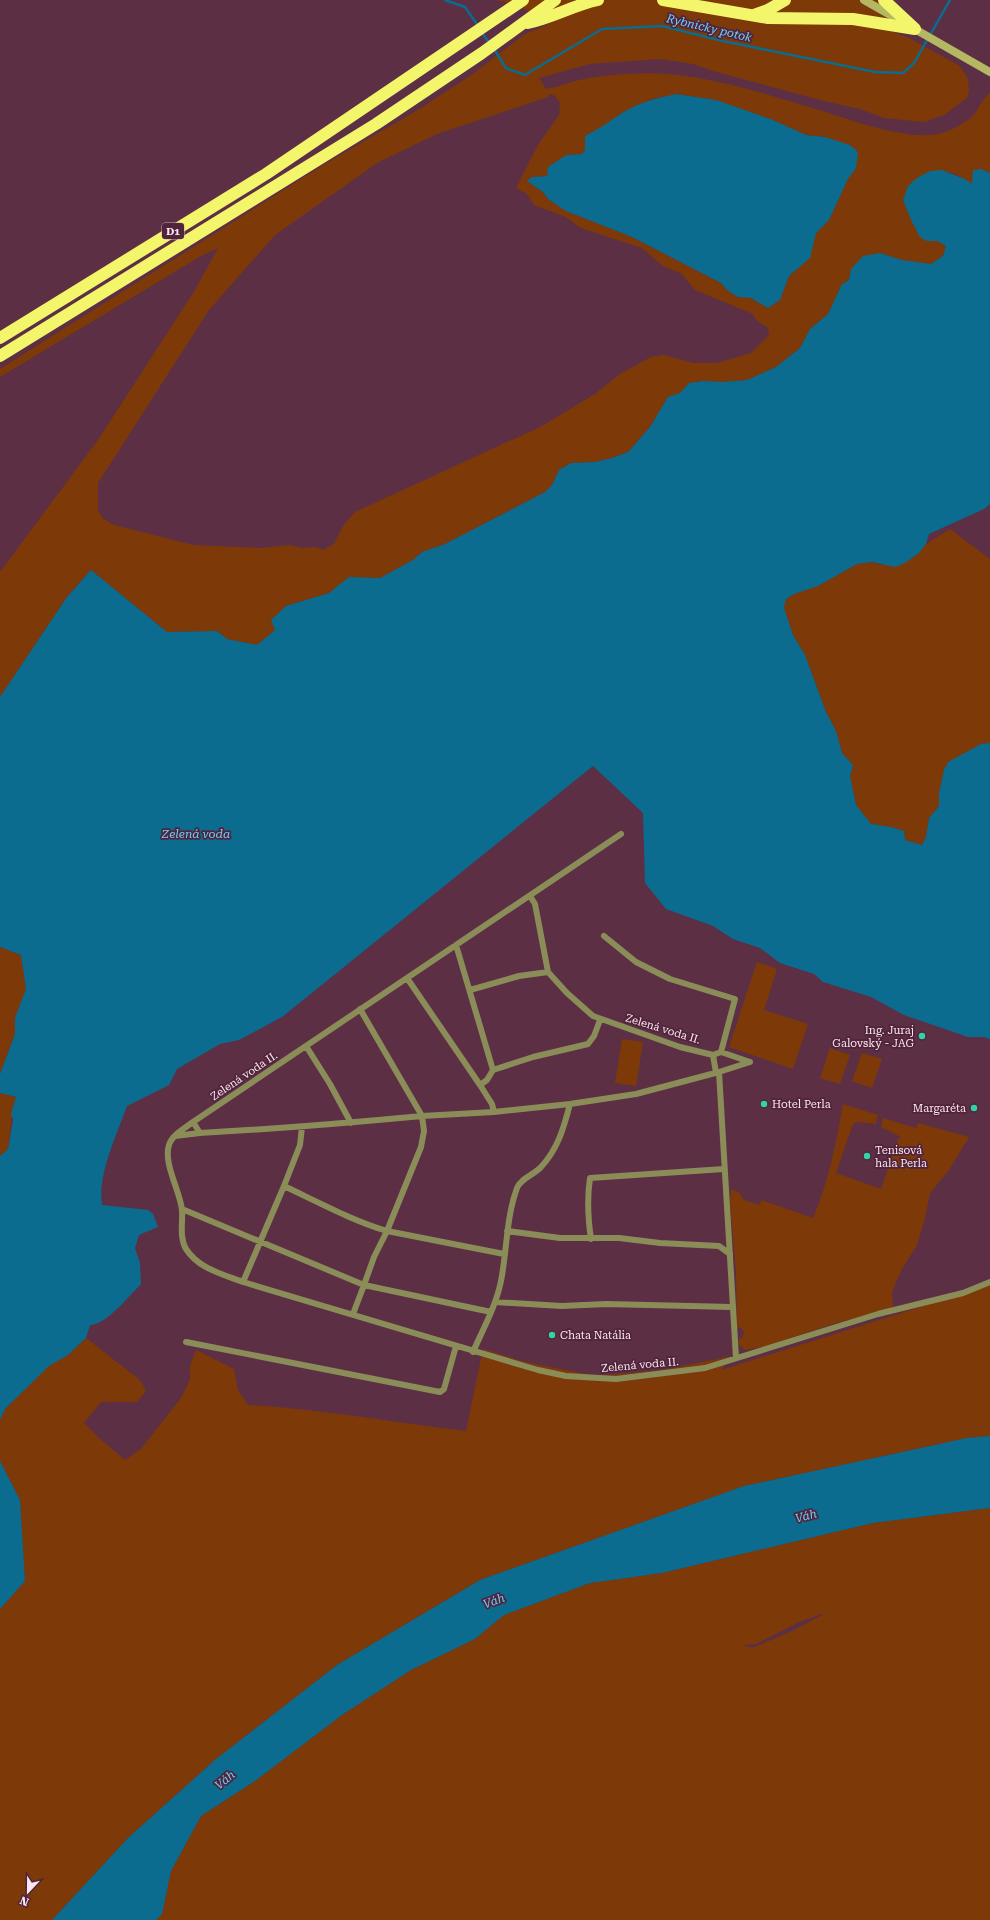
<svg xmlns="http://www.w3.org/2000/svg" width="990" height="1920" font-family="'Roboto Serif',serif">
  <rect width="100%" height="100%" fill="#5c2f45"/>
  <!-- green -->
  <path fill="#7d3a08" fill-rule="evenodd" d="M 494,0 L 893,0 L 891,31 L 907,37 L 960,66 L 968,79 L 969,91 L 967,98 L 944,115 L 924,122 L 884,118 L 860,109 L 824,101 L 713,71 L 693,64 L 660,59 L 590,64 L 539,78 L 546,89 C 560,87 571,81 584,79 C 622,72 661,71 699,78 C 739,85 779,98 819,110 C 852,120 915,145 948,131 C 955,128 969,120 974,115 C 979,107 983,99 990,93 L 990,173 L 981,169 L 972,184 C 952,170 939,167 917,178 L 927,241 L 937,241 L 946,246 L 943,256 L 931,264 L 902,260 L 880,253 L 851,269 L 849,280 L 842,284 L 828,314 L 810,329 L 800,348 L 776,367 L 747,380 L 723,382 L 703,381 L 689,383 L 680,393 L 668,397 L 650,427 L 628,452 L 612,458 L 595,462 L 571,463 L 559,470 L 552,485 L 545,492 L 445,544 L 422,552 L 413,560 L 380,578 L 349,577 L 329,593 L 286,606 L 275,630 L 257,645 L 227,639 L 217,631 L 167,632 L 91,570 L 67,597 L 0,697 L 0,572 L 98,440 L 195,290 L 218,248 L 201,256 L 0,377 L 0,369 L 325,164 L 416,111 L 470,76 L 525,34 L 547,25 L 550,20 L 507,2 ZM 549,94 L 554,95 L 560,103 L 559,115 L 538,145 L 516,188 L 527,194 L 534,205 L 566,217 L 579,227 L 590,231 L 642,248 L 663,266 L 682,274 L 695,290 L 753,314 L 756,320 L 768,328 L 769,335 L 751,353 L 717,363 L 693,363 L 664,355 L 651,357 L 620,374 L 595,394 L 542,426 L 355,512 L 343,526 L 334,544 L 323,550 L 316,547 L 301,548 L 290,545 L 260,548 L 193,545 L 114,525 L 102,518 L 98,509 L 98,483 L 209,310 L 275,235 L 377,163 L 437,134 L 548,97 ZM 677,94 L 715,100 L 773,120 L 806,135 L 825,137 L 856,168 L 848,179 L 829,220 L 816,233 L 809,258 L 789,276 L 780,300 L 768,308 L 751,298 L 738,297 L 728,291 L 721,283 L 632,237 L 566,211 L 548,199 L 543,192 L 527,181 L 532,177 L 547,176 L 566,155 L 582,154 L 585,150 L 585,136 L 604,127 L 623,112 L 652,99 Z
    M 950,529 L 990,559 L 990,743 L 981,744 L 944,770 L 939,793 L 939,806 L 929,818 L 926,837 L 922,845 L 905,840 L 904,831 L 891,827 L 871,824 L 856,805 L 850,776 L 853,765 L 842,753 L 836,731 L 826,712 L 805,655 L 793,635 L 784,608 L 786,599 L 794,594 L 818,586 L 857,564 L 872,562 L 882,565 L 919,553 L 926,544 Z
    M 0,947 L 21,955 L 26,989 L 15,1018 L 15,1034 L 0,1074 Z
    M 757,962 L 777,969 L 764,1010 L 808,1024 L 793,1069 L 729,1047 Z
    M 622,1039 L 643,1042 L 636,1086 L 615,1083 Z
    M 830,1048 L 850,1055 L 840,1084 L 820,1078 Z
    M 862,1053 L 882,1059 L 872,1088 L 852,1081 Z
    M 0,1093 L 16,1097 C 11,1114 11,1131 8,1149 L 0,1156 Z
    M 843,1104 L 878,1115 L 876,1124 L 858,1122 L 853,1124 L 836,1173 L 881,1189 L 898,1139 L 901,1137 L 881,1127 L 883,1118 L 916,1128 L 918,1123 L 969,1137 L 949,1170 L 930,1193 L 925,1218 L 917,1245 L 902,1269 L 892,1292 L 893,1308 L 833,1324 L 763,1347 L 745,1350 L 738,1344 L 739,1339 L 742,1338 L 744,1332 L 741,1328 L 737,1327 L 736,1271 L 730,1202 L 731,1189 L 740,1193 L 744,1200 L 760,1205 L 761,1200 L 813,1218 C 829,1181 836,1143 843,1104 Z
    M 990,1285 L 990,1436 L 967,1438 L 744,1486 L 480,1580 L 337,1665 L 216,1759 L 128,1838 L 52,1920 L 0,1920 L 0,1609 L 25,1581 L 20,1500 L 0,1461 L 0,1420 L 5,1409 L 49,1366 L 68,1355 L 86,1338 L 140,1380 L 146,1391 L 137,1402 L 101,1402 L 84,1423 L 99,1438 L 125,1460 L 141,1449 L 181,1398 L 190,1380 L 190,1366 L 196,1350 L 234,1369 L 238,1390 L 248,1405 C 321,1409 394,1423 466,1431 L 483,1349 L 525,1362 L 596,1376 L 662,1370 L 733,1356 L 721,1370 Z
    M 990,1508 L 990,1920 L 156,1920 L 162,1914 L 171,1871 L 201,1816 L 255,1781 L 342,1715 L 411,1670 L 475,1639 L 504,1615 L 590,1583 L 662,1573 L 873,1523 ZM 828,1612 L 792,1631 L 752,1648 L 743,1645 L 756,1644 L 799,1622 Z"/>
  <!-- water -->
  <path fill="#0b6c8f" d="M 676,94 L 716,100 L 773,120 L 806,135 L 825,137 L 850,145 L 858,152 L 856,168 L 848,179 L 829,220 L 816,233 L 810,258 L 789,276 L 780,300 L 768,308 L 751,298 L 738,297 L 728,291 L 721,283 L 632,237 L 566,211 L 548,199 L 543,192 L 527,181 L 532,177 L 547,176 L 548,167 L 566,155 L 582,154 L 585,150 L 585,136 C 599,129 610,121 622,113 C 639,102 658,98 676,94 Z
    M 981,169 L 990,173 L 990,504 L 984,509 L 929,534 L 926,544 L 919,553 L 905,563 L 895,567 L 872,562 L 857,564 L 818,586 L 794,594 L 786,599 L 784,608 L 793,635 L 805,655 L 826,712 L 836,731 L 842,753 L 853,765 L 850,776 L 856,805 L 871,824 L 891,827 L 904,831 L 905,840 L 922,845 L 926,837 L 929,818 L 939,806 L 939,793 L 944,770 L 948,762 L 981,744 L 990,743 L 990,1039 L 984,1037 L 968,1037 L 904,1015 L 871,997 L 823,982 L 814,974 L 780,963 L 760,948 L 733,939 L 713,926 L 666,909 L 645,883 L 643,813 L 593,766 L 282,1017 L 239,1040 L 220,1044 L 177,1069 L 169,1085 L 127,1106 C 117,1134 97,1176 102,1205 L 148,1210 L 153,1214 L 158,1227 L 139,1235 L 135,1248 L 140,1263 L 141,1284 C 129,1296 106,1325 90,1325 L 86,1338 L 68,1355 L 49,1366 L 5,1409 L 0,1420 L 0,1156 L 8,1149 L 13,1120 L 11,1114 L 16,1097 L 0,1093 L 0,1074 L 15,1034 L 15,1018 L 26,989 L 21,955 L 0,947 L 0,697 L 67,597 L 91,570 L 167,632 L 217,631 L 227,639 L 257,645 L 275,630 L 271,620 L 286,606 L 329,593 L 349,577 L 380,578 L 413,560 L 422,552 L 445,544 L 545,492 L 552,485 L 559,470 L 571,463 L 595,462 L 612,458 L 628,452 L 650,427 L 668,397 L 680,393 L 689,383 L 703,381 L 723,382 L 747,380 L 776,367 L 800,348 L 810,329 L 828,314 L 842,284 L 849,280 L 851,269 L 863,256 L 880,253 L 902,260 L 931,264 L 943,256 L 946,246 L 937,241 L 927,241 L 920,237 L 912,222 L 903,200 L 908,186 L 917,178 L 930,171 L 942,170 L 965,179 L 972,184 L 973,170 Z
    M 990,1436 L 990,1508 L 873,1523 L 662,1573 L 590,1583 L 504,1615 L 475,1639 L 411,1670 L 342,1715 L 255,1781 L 201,1816 L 171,1871 L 162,1914 L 156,1920 L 52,1920 L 128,1838 L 216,1759 L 337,1665 L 480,1580 L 744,1486 L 967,1438 Z
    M 0,1461 L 20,1500 L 25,1581 L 0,1609 Z"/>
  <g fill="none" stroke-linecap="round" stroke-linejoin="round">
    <!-- stream -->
    <path stroke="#0b6c8f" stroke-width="2.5" d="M 445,0 L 465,7 L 479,27
      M 482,33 L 490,44
      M 494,49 L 506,68 L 525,75 L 602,29 L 662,26 L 723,41 L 875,72 L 903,73 L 914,63 L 950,0"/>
    <!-- minor -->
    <path stroke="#8b8d59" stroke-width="6" d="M 621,834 L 193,1122 C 185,1128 172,1135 169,1145 C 163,1163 180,1191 182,1210 C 183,1222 179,1237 186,1249 C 199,1269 222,1274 243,1282 L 538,1370 L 566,1376 L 616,1379 L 705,1368 L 878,1314 L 963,1293 L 990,1282
      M 530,896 L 535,904 L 548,972 L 567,993 L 593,1016 L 680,1047 L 713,1055 L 721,1052 L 750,1062
      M 604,936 L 636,962 L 670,979 L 735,999 L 721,1052
      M 456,945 L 493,1070 L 487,1080 L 480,1085
      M 407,978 L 480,1085 L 492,1104 L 494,1112
      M 470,990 L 519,976 L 548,972
      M 360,1009 L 422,1116 L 494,1112 L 570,1104 L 636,1094 L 719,1072
      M 306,1046 L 330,1084 L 351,1123
      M 713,1055 L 716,1073
      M 493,1070 L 533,1057 L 588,1044 L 594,1036 L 600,1020
      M 193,1122 L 200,1133 C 274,1129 348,1123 422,1116 L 424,1131 L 421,1147 L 387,1231 C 351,1220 318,1202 284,1186 L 300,1145 L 302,1127
      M 175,1136 L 200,1133
      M 182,1209 L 364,1285 L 353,1314
      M 507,1231 L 560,1238 L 619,1238 L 660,1243 L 719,1246 L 730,1254
      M 591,1239 C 588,1219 587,1198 590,1178 L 724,1169
      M 243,1282 L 284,1186
      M 495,1302 L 562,1306 L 606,1304 L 732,1307
      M 491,1312 L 364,1285 L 374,1257 L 387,1231 L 504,1254
      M 186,1342 L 440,1392 L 444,1389 L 456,1346
      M 473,1352 C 483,1329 496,1306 501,1281 C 507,1251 506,1218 517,1188 C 521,1178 534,1175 541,1167 C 558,1149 564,1127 570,1104
      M 736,1358 L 719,1072 L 750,1062"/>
    <!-- secondary -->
    <path stroke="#b5b862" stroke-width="8" d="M 864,0 L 990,72"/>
    <!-- motorway -->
    <path stroke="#f3f66a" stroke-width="12" d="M 663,0 L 768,18 L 853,19 L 915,29
      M 884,0 L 915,29
      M 754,15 L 768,10 L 785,0
      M 528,23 C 552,18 574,5 598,0
      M 0,338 L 266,174 L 523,0
      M 0,356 L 376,124 L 482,53 L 555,0"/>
  </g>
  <!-- markers -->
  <g fill="#2fd4aa" stroke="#50253b" stroke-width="1.5">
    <circle cx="922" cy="1036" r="4"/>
    <circle cx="764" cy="1104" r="4"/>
    <circle cx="974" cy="1108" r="4"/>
    <circle cx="867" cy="1156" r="4"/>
    <circle cx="552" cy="1335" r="4"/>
  </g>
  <g text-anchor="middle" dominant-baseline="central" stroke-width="3.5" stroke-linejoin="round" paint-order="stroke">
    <!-- shield labels -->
    <rect fill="#50253b" stroke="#c9acba" stroke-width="1" x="162" y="223" width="22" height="16" rx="3"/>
    <g font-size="10" font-weight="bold" fill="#fde6f0">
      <text x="173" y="231">D1</text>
    </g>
    <!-- street labels -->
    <g font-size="11" fill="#fde6f0" stroke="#50253b">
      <text transform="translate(663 1029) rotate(17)">Zelená voda II.</text>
      <text transform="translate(244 1076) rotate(-34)">Zelená voda II.</text>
      <text transform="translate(640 1365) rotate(-5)">Zelená voda II.</text>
    </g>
    <!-- poi labels -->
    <g font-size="11" fill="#fde6f0" stroke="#50253b" text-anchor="start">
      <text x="914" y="1030" text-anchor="end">Ing. Juraj<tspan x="914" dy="13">Galovský - JAG</tspan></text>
      <text x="772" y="1104">Hotel Perla</text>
      <text x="966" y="1108" text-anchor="end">Margaréta</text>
      <text x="875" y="1150">Tenisová<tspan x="875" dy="13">hala Perla</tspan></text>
      <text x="560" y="1335">Chata Natália</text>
    </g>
    <!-- water labels -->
    <g font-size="12" font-style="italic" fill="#6cd1ff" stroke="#50253b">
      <text transform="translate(709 28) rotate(13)">Rybnícky potok</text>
      <text x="196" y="834">Zelená voda</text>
      <text transform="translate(806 1516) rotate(-15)">Váh</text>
      <text transform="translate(494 1601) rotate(-20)">Váh</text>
      <text transform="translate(225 1780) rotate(-39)">Váh</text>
    </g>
  </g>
  <!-- north arrow -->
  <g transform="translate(28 1892) rotate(202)" stroke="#50253b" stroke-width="3" paint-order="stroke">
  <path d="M0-3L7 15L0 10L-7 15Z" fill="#fde6f0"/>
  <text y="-6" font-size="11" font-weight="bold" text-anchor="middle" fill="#fde6f0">N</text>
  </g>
</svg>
